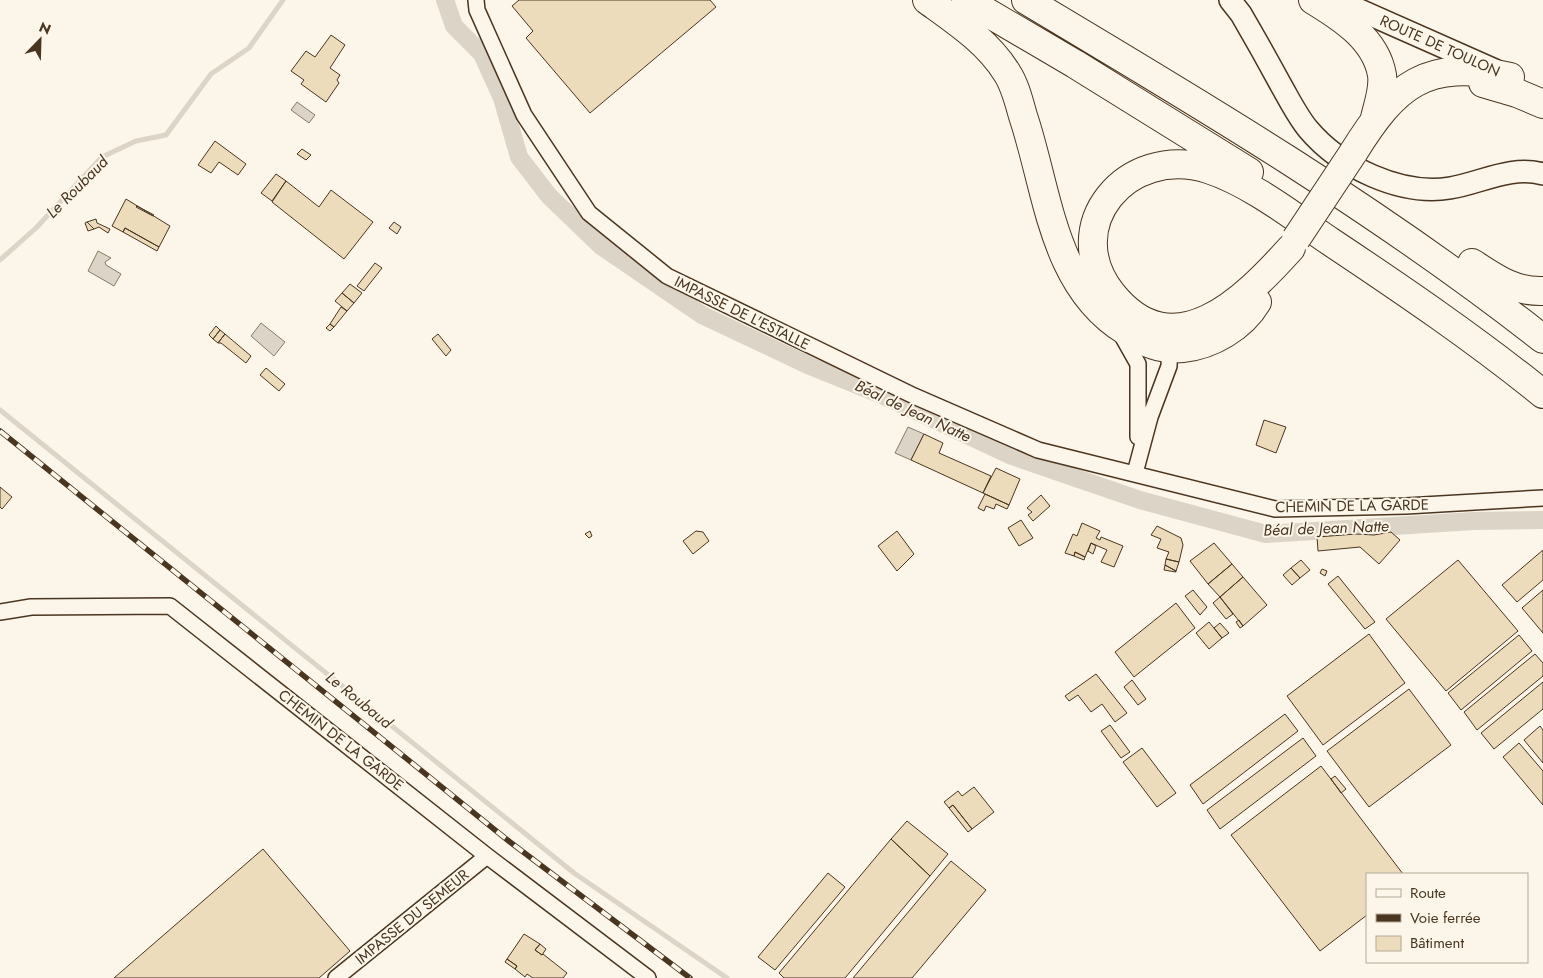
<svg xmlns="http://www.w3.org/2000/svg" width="1543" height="978" font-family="Jost,sans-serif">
  <rect width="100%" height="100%" fill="#fbf6e9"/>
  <!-- water -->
  <path fill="#dcd4c6" stroke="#887966" d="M 297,102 L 315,115 L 309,123 L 291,110 Z
    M 98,251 L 111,258 L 105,262 L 106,265 L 121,274 L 114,286 L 88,271 Z
    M 261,323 L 285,342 L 274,356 L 251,336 Z
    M 908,427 L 924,434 L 911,460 L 895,453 Z"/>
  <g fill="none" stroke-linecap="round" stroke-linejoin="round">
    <!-- stream -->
    <path stroke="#dcd4c6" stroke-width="5" d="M 0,260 L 36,228 L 102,157 L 136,141 L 166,135 L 211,74 L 249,48 L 283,0
      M 0,410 L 574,873 L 727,978"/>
    <!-- canal -->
    <path stroke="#dcd4c6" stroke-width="18" d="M 445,0 L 454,26 L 482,54 L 502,98 L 519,157 L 549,196 L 601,246 L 702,315 L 810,366 L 884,396 L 1012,456 L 1140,500 L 1266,534 L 1474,521 L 1543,520"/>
  </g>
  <!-- building -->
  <path fill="#ecdcbc" stroke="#4a3520" d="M 519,0 L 710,0 L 716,7 L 590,113 L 526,38 L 533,31 L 512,6 Z
    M 331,35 L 345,45 L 330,68 L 340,75 L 337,80 L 339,83 L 326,102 L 301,84 L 304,80 L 291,71 L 306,51 L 315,57 Z
    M 215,141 L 246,164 L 238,175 L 219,162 L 211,173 L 198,165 Z
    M 302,149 L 311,155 L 306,160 L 297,154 Z
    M 276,174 L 286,181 L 272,201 L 261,193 Z
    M 286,181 L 319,207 L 331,190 L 373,222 L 344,259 L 272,202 Z
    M 126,199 L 170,226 L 159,247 L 125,228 L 123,232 L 112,226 Z
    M 137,206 L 154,215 L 153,216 L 136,207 Z
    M 96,219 L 97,223 L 110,229 L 108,233 L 99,227 L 94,229 L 87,222 Z
    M 87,222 L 94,229 L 88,231 L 85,223 Z
    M 394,222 L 401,227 L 397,234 L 389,228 Z
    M 125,228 L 159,247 L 157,251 L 123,232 Z
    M 375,263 L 382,268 L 364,291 L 357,286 Z
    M 350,284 L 362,293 L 354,303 L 342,293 Z
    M 342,293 L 354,303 L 347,311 L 335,301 Z
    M 341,307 L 347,311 L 334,327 L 330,324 Z
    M 330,324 L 334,327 L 330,331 L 326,328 Z
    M 216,326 L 220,330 L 213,339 L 209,335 Z
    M 220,330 L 225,334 L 218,343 L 213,339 Z
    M 225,334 L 251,356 L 246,363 L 221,343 L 218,343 Z
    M 438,334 L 451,350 L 446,356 L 432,339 Z
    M 266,368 L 285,384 L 279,391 L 260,375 Z
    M 1264,420 L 1286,427 L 1276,453 L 1256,445 Z
    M 924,434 L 943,443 L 939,453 L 991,476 L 983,493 L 911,460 Z
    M 996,468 L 1020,479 L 1009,505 L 983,493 Z
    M 0,487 L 12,497 L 2,509 L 0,507 Z
    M 985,494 L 1009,505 L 1007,509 L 996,504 L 994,509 L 986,506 L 984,511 L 978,508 Z
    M 1041,495 L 1050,506 L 1033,521 L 1028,515 L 1032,512 L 1027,508 Z
    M 1021,520 L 1033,538 L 1019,546 L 1008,528 Z
    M 1082,523 L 1100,531 L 1096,538 L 1100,540 L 1101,537 L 1123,546 L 1114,567 L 1101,562 L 1107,550 L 1091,543 L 1085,557 L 1075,552 L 1074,556 L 1065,553 L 1073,534 L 1077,536 Z
    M 1157,526 L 1181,538 L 1183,545 L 1179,562 L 1166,559 L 1169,552 L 1157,548 L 1161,539 L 1151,535 Z
    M 590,531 L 592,536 L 589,538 L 585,534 Z
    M 696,531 L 703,532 L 709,541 L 693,554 L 683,541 Z
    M 897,531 L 914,554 L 897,571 L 878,546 Z
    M 1391,532 L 1400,540 L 1379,564 L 1360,547 L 1318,551 L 1317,537 L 1356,534 L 1374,535 Z
    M 1091,543 L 1096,546 L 1093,554 L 1088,551 Z
    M 1214,543 L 1232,564 L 1208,584 L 1190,561 Z
    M 1543,550 L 1543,580 L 1517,602 L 1502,585 Z
    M 1075,552 L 1085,557 L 1084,560 L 1074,556 Z
    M 1166,559 L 1179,562 L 1176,571 L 1165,565 Z
    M 1301,560 L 1310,570 L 1300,578 L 1291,568 Z
    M 1458,560 L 1518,631 L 1446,691 L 1386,619 Z
    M 1232,564 L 1243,577 L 1220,597 L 1208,584 Z
    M 1165,565 L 1176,571 L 1176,572 L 1164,570 Z
    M 1291,568 L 1300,578 L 1292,585 L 1283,575 Z
    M 1322,569 L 1327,571 L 1325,576 L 1320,573 Z
    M 1338,576 L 1375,622 L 1365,629 L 1328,584 Z
    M 1243,577 L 1267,605 L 1243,626 L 1220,597 Z
    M 1193,590 L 1207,607 L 1200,615 L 1185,596 Z
    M 1543,590 L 1543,633 L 1522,608 Z
    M 1220,597 L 1233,614 L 1226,619 L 1213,603 Z
    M 1176,603 L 1195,628 L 1134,677 L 1115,652 Z
    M 1239,620 L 1243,626 L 1240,628 L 1236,622 Z
    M 1209,622 L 1222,638 L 1209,649 L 1196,633 Z
    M 1220,623 L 1229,633 L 1222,638 L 1214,628 Z
    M 1369,634 L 1405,683 L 1323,745 L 1287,696 Z
    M 1519,635 L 1532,651 L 1461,710 L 1448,693 Z
    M 1535,654 L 1543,663 L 1543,676 L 1477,730 L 1464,712 Z
    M 1096,674 L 1127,713 L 1115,722 L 1102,704 L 1091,712 L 1078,695 L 1069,701 L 1065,696 Z
    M 1132,680 L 1146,699 L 1138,705 L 1124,687 Z
    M 1543,682 L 1543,709 L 1494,749 L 1481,733 Z
    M 1409,689 L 1451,745 L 1369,807 L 1327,751 Z
    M 1285,714 L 1298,731 L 1203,804 L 1190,785 Z
    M 1110,725 L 1130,752 L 1121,758 L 1101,731 Z
    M 1540,726 L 1543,730 L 1543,763 L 1524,740 Z
    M 1303,738 L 1316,756 L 1220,829 L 1207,810 Z
    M 1519,743 L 1543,771 L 1543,805 L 1503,757 Z
    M 1142,748 L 1176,793 L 1157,807 L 1123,762 Z
    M 1321,766 L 1403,874 L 1367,874 L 1367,915 L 1320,951 L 1231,835 Z
    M 1335,776 L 1346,789 L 1341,793 L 1331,779 Z
    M 974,787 L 994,812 L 972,829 L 953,805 L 949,808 L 944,802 L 958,791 L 962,796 Z
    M 953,805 L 972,829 L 968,832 L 949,808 Z
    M 907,821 L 948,854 L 930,876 L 891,839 Z
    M 891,839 L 930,876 L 845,978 L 784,978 L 779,973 Z
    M 263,849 L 350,951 L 319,978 L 114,978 Z
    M 951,861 L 986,890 L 912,978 L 853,978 Z
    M 828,873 L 845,887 L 775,970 L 758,957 Z
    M 524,934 L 540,944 L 535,950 L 542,955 L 543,954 L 567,973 L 563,978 L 533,978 L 527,974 L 525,977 L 515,969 L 517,966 L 507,959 Z
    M 540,944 L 546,949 L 542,955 L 535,950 Z
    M 507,959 L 517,966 L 515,969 L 505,962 Z"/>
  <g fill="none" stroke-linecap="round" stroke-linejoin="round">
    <!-- street casing -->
    <g stroke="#4a3520" stroke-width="18">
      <path id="street" d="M 476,0 L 477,10 L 524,115 L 589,213 L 667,276 L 914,396 L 1038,450 L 1275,509 L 1406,506 L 1543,498
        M 1120,332 L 1138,364 L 1138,437
        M 1135,473 L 1150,417 L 1169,366 L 1170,343
        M 0,612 L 31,607 L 170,606 L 487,856 L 648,978
        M 336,978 L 487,856"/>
    </g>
    <!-- secondary casing -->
    <g stroke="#4a3520" stroke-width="24">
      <path id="secondary" d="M 1230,0 L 1241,14 C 1255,38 1269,63 1282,87 C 1290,101 1298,117 1308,129 C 1340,167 1400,196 1450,188 C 1481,183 1511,165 1543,174
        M 1337,0 L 1495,70"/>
    </g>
    <!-- highway casing -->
    <g stroke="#4a3520" stroke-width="30">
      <path id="highway" d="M 927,0 C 956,21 988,42 1007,73 C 1015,85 1019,102 1023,116 C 1048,190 1052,286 1126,331 C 1145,343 1160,350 1183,348 C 1212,345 1242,327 1257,302
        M 966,0 L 1075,64 L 1249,172
        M 1026,0 C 1204,106 1380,211 1543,339
        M 1313,0 C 1341,17 1376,39 1382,75 C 1384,89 1378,105 1375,118
        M 1483,83 L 1517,93 L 1543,104
        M 1353,153 C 1396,84 1425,59 1510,77
        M 1291,248 C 1245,299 1174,371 1112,294 C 1058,226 1127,144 1208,169 C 1251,183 1294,217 1331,242 C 1403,290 1475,339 1543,394
        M 1472,263 C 1495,278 1514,292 1543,291"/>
    </g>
    <!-- street -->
    <use href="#street" stroke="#fbf6e9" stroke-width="15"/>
    <!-- secondary -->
    <use href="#secondary" stroke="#fbf6e9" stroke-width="21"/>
    <!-- highway -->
    <use href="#highway" stroke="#fbf6e9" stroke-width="28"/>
    <!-- rail casing -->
    <g stroke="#4a3520" stroke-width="5.5">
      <path id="rail" d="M 0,431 L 510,842 L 690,978"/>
    </g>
    <!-- rail -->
    <use href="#rail" stroke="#fbf6e9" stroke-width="4" stroke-dasharray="11" stroke-linecap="butt"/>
    <!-- highway-bridge casing -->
    <g stroke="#4a3520" stroke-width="30" stroke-linecap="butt">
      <path id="highway-bridge" d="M 1296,239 L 1353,153"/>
    </g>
    <!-- highway-bridge -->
    <use href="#highway-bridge" stroke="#fbf6e9" stroke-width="28"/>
  </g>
  <g text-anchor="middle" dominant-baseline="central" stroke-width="4" stroke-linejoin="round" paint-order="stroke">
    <!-- street labels -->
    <g font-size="15" fill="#4a3520" stroke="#fbf6e9">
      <text transform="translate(1440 46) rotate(24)">ROUTE DE TOULON</text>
      <text transform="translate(742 313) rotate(26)">IMPASSE DE L'ESTALLE</text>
      <text transform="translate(1352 506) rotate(-1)">CHEMIN DE LA GARDE</text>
      <text transform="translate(341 740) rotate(38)">CHEMIN DE LA GARDE</text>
      <text transform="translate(412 917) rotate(-39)">IMPASSE DU SEMEUR</text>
    </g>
    <!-- water labels -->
    <g font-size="16" font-style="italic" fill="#4a3520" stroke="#fbf6e9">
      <text transform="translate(77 187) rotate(-45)">Le Roubaud</text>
      <text transform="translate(913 411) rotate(25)">Béal de Jean Natte</text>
      <text transform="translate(1326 528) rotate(-2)">Béal de Jean Natte</text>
      <text transform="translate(359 700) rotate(39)">Le Roubaud</text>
    </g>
  </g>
  <!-- legend -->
  <rect x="1366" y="873" width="162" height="90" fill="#fbf6e9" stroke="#b4a999"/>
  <rect x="1376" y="889" width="25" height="8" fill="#fbf6e9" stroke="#b4a999"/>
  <text x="1410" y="898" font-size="15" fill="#4a3520">Route</text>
  <rect x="1376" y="914" width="25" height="8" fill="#4a3520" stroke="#b4a999"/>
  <text x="1410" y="923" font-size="15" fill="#4a3520">Voie ferrée</text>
  <rect x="1376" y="936" width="25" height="15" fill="#ecdcbc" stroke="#b4a999"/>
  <text x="1410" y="948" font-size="15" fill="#4a3520">Bâtiment</text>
  <!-- north arrow -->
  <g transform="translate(40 40) rotate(23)" stroke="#fbf6e9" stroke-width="4" paint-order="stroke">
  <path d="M0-4L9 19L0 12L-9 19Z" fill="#4a3520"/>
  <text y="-8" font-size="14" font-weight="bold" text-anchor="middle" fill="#4a3520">N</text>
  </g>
</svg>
